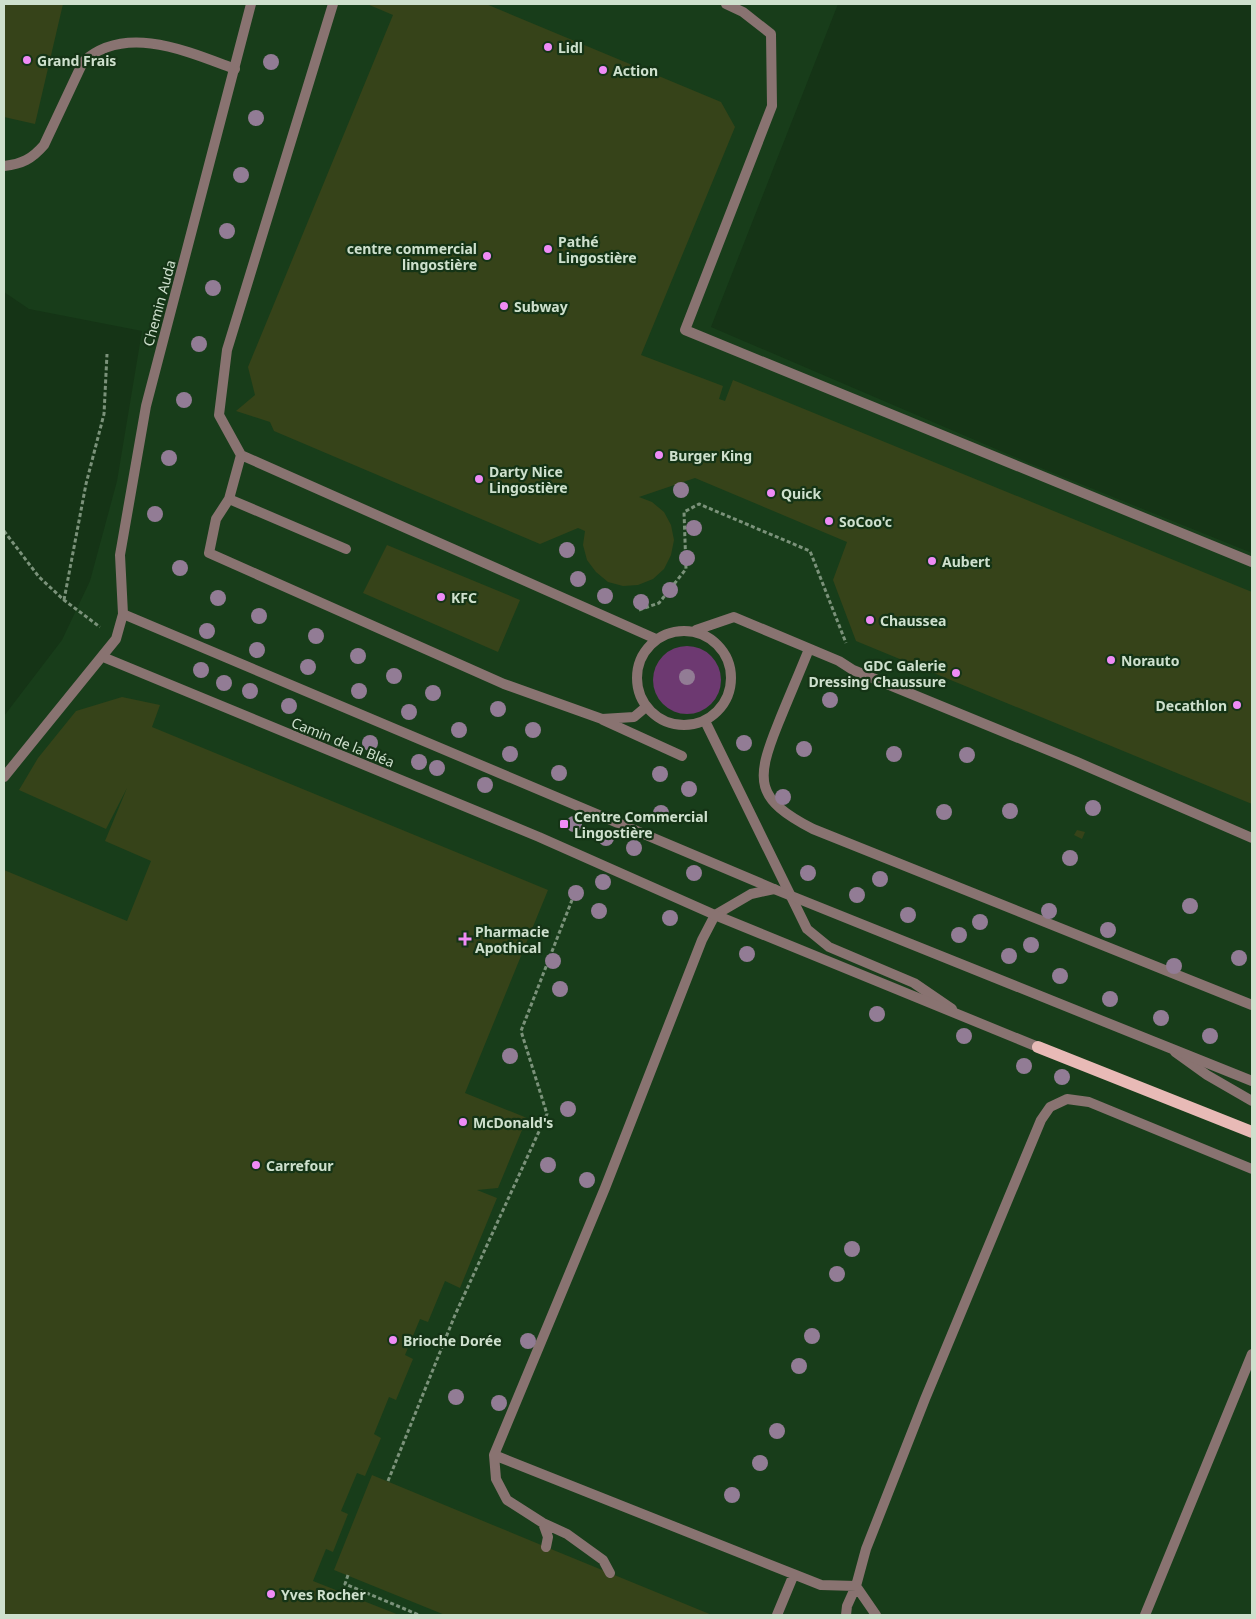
<svg xmlns="http://www.w3.org/2000/svg" width="1256" height="1619" font-family="'Noto Sans',sans-serif">
  <rect width="100%" height="100%" fill="#153416"/>
  <!-- built -->
  <path fill="#183d1a" d="M 4,4 L 838,4 L 711,327 L 1031,464 L 1252,553 L 1252,1615 L 4,1615 L 4,716 L 62,640 L 90,581 L 117,481 L 142,331 L 29,309 L 4,292 Z"/>
  <!-- green -->
  <path fill="#6d3971" d="M653 680a34 34 0 1 1 68 0a34 34 0 1 1-68 0Z"/>
  <!-- building -->
  <path fill="#364319" d="M 4,4 L 63,4 L 35,124 L 4,117 Z
    M 367,4 L 486,4 L 721,102 L 735,127 L 641,355 L 723,386 L 719,399 L 725,401 L 733,380 L 1252,592 L 1252,804 L 856,641 L 833,580 L 847,542 L 695,478 L 639,497 L 652,502 L 664,512 L 671,525 L 674,540 L 671,555 L 664,569 L 653,579 L 638,585 L 623,586 L 608,582 L 596,572 L 587,560 L 583,545 L 585,531 L 578,528 L 540,544 L 274,431 L 270,422 L 236,411 L 255,395 L 248,367 L 393,15 Z
    M 387,545 L 520,600 L 498,652 L 363,593 Z
    M 122,697 L 160,705 L 152,727 L 548,890 L 465,1093 L 527,1118 L 498,1188 L 477,1190 L 497,1198 L 460,1288 L 445,1281 L 428,1322 L 420,1319 L 405,1355 L 413,1359 L 396,1400 L 389,1397 L 374,1434 L 381,1438 L 365,1476 L 357,1473 L 341,1511 L 348,1514 L 333,1552 L 326,1549 L 313,1581 L 399,1615 L 4,1615 L 4,870 L 127,921 L 151,861 L 105,841 L 127,788 L 106,829 L 19,790 L 38,758 L 76,711 Z
    M 1077,830 L 1085,832 L 1082,839 L 1074,835 Z
    M 372,1475 L 546,1547 L 712,1615 L 445,1615 L 334,1570 Z"/>
  <g fill="none" stroke-linecap="round" stroke-linejoin="round">
    <!-- path -->
    <path stroke="#7b927a" stroke-width="3" stroke-dasharray="4 2.5" stroke-linecap="butt" d="M 4,531 L 39,577 L 64,600 L 100,627
      M 64,600 L 86,484 L 104,414 L 107,354
      M 639,610 L 659,603 L 686,569 L 684,512 L 699,504 L 810,551 L 846,643
      M 388,1481 L 455,1315 L 547,1114 L 521,1031 L 572,900
      M 348,1575 L 345,1584 L 419,1615"/>
    <!-- lane -->
    <path stroke="#897371" stroke-width="10" d="M 333,4 L 227,350 L 219,415 L 241,455 L 656,639
      M 726,4 L 743,12 L 771,34 L 772,106 L 685,330 L 1252,562
      M 4,166 C 22,164 32,159 44,145 L 83,62 C 125,23 189,52 235,69
      M 241,455 L 229,499 L 216,519 L 209,553 L 504,684 L 602,719 L 634,717 L 646,707
      M 229,499 L 346,549
      M 696,630 L 734,617 L 839,661 L 853,670 L 1077,762 L 1252,838
      M637 678a47 47 0 1 1 94 0a47 47 0 1 1-94 0Z
      M 809,649 C 799,674 788,699 778,724 C 755,781 755,799 813,829 L 1252,1005
      M 603,720 L 682,756
      M 705,721 L 807,929 L 829,947 L 914,983 L 952,1009
      M 1175,1052 L 1207,1075 L 1252,1101
      M 494,1455 L 821,1585 L 856,1586 L 847,1606 L 846,1615
      M 543,1523 L 548,1537 L 546,1547
      M 610,1573 L 603,1560 L 567,1534 L 543,1523 L 507,1500 L 496,1479 L 494,1455 L 605,1188 L 702,940 L 715,915 L 751,894 L 774,889
      M 777,1615 L 794,1574
      M 876,1615 L 856,1586 L 866,1549 L 925,1399 L 1041,1120 L 1050,1107 L 1067,1099 L 1089,1102 L 1252,1169
      M 1145,1615 L 1252,1354"/>
    <!-- street -->
    <path stroke="#897371" stroke-width="10" d="M 123,614 L 774,889 L 1252,1081
      M 103,657 L 539,837 L 715,915 L 1038,1047
      M 4,777 L 116,639 L 123,614 L 120,555 L 146,406 L 251,4"/>
    <!-- primary -->
    <path stroke="#e8bab6" stroke-width="12" d="M 1038,1047 L 1252,1132"/>
  </g>
  <!-- trees -->
  <g fill="#927c95">
    <circle cx="271" cy="62" r="8"/>
    <circle cx="256" cy="118" r="8"/>
    <circle cx="241" cy="175" r="8"/>
    <circle cx="227" cy="231" r="8"/>
    <circle cx="213" cy="288" r="8"/>
    <circle cx="199" cy="344" r="8"/>
    <circle cx="184" cy="400" r="8"/>
    <circle cx="169" cy="458" r="8"/>
    <circle cx="681" cy="490" r="8"/>
    <circle cx="155" cy="514" r="8"/>
    <circle cx="694" cy="528" r="8"/>
    <circle cx="567" cy="550" r="8"/>
    <circle cx="687" cy="558" r="8"/>
    <circle cx="180" cy="568" r="8"/>
    <circle cx="578" cy="579" r="8"/>
    <circle cx="670" cy="590" r="8"/>
    <circle cx="605" cy="596" r="8"/>
    <circle cx="218" cy="598" r="8"/>
    <circle cx="641" cy="602" r="8"/>
    <circle cx="259" cy="616" r="8"/>
    <circle cx="207" cy="631" r="8"/>
    <circle cx="316" cy="636" r="8"/>
    <circle cx="257" cy="650" r="8"/>
    <circle cx="358" cy="656" r="8"/>
    <circle cx="308" cy="667" r="8"/>
    <circle cx="201" cy="670" r="8"/>
    <circle cx="394" cy="676" r="8"/>
    <circle cx="687" cy="677" r="8"/>
    <circle cx="224" cy="683" r="8"/>
    <circle cx="250" cy="691" r="8"/>
    <circle cx="359" cy="691" r="8"/>
    <circle cx="433" cy="693" r="8"/>
    <circle cx="830" cy="700" r="8"/>
    <circle cx="289" cy="706" r="8"/>
    <circle cx="498" cy="709" r="8"/>
    <circle cx="409" cy="712" r="8"/>
    <circle cx="459" cy="730" r="8"/>
    <circle cx="533" cy="730" r="8"/>
    <circle cx="370" cy="743" r="8"/>
    <circle cx="744" cy="743" r="8"/>
    <circle cx="804" cy="749" r="8"/>
    <circle cx="510" cy="754" r="8"/>
    <circle cx="894" cy="754" r="8"/>
    <circle cx="967" cy="755" r="8"/>
    <circle cx="419" cy="762" r="8"/>
    <circle cx="437" cy="768" r="8"/>
    <circle cx="559" cy="773" r="8"/>
    <circle cx="660" cy="774" r="8"/>
    <circle cx="485" cy="785" r="8"/>
    <circle cx="689" cy="789" r="8"/>
    <circle cx="783" cy="797" r="8"/>
    <circle cx="1093" cy="808" r="8"/>
    <circle cx="1010" cy="811" r="8"/>
    <circle cx="944" cy="812" r="8"/>
    <circle cx="661" cy="813" r="8"/>
    <circle cx="574" cy="824" r="8"/>
    <circle cx="606" cy="838" r="8"/>
    <circle cx="634" cy="848" r="8"/>
    <circle cx="1070" cy="858" r="8"/>
    <circle cx="694" cy="873" r="8"/>
    <circle cx="808" cy="873" r="8"/>
    <circle cx="880" cy="879" r="8"/>
    <circle cx="603" cy="882" r="8"/>
    <circle cx="576" cy="893" r="8"/>
    <circle cx="857" cy="895" r="8"/>
    <circle cx="1190" cy="906" r="8"/>
    <circle cx="599" cy="911" r="8"/>
    <circle cx="1049" cy="911" r="8"/>
    <circle cx="908" cy="915" r="8"/>
    <circle cx="670" cy="918" r="8"/>
    <circle cx="980" cy="922" r="8"/>
    <circle cx="1108" cy="930" r="8"/>
    <circle cx="959" cy="935" r="8"/>
    <circle cx="1031" cy="945" r="8"/>
    <circle cx="747" cy="954" r="8"/>
    <circle cx="1009" cy="956" r="8"/>
    <circle cx="1239" cy="958" r="8"/>
    <circle cx="553" cy="961" r="8"/>
    <circle cx="1174" cy="966" r="8"/>
    <circle cx="1060" cy="976" r="8"/>
    <circle cx="560" cy="989" r="8"/>
    <circle cx="1110" cy="999" r="8"/>
    <circle cx="877" cy="1014" r="8"/>
    <circle cx="1161" cy="1018" r="8"/>
    <circle cx="964" cy="1036" r="8"/>
    <circle cx="1210" cy="1036" r="8"/>
    <circle cx="510" cy="1056" r="8"/>
    <circle cx="1024" cy="1066" r="8"/>
    <circle cx="1062" cy="1077" r="8"/>
    <circle cx="568" cy="1109" r="8"/>
    <circle cx="548" cy="1165" r="8"/>
    <circle cx="587" cy="1180" r="8"/>
    <circle cx="852" cy="1249" r="8"/>
    <circle cx="837" cy="1274" r="8"/>
    <circle cx="812" cy="1336" r="8"/>
    <circle cx="528" cy="1341" r="8"/>
    <circle cx="799" cy="1366" r="8"/>
    <circle cx="456" cy="1397" r="8"/>
    <circle cx="499" cy="1403" r="8"/>
    <circle cx="777" cy="1431" r="8"/>
    <circle cx="760" cy="1463" r="8"/>
    <circle cx="732" cy="1495" r="8"/>
  </g>
  <!-- markers -->
  <g fill="#ef8bf6" stroke="#153416" stroke-width="2">
    <circle cx="548" cy="47" r="5"/>
    <circle cx="27" cy="60" r="5"/>
    <circle cx="603" cy="70" r="5"/>
    <circle cx="548" cy="249" r="5"/>
    <circle cx="487" cy="256" r="5"/>
    <circle cx="504" cy="306" r="5"/>
    <circle cx="659" cy="455" r="5"/>
    <circle cx="479" cy="479" r="5"/>
    <circle cx="771" cy="493" r="5"/>
    <circle cx="829" cy="521" r="5"/>
    <circle cx="932" cy="561" r="5"/>
    <circle cx="441" cy="597" r="5"/>
    <circle cx="870" cy="620" r="5"/>
    <circle cx="1111" cy="660" r="5"/>
    <circle cx="956" cy="673" r="5"/>
    <circle cx="1237" cy="705" r="5"/>
    <rect x="559" y="819" width="10" height="10" rx="2.5"/>
    <path d="M462.5 931.5h5v5h5v5h-5v5h-5v-5h-5v-5h5z"/>
    <circle cx="463" cy="1122" r="5"/>
    <circle cx="256" cy="1165" r="5"/>
    <circle cx="393" cy="1340" r="5"/>
    <circle cx="271" cy="1594" r="5"/>
  </g>
  <g text-anchor="middle" dominant-baseline="central" stroke-width="4.5" stroke-linejoin="round" paint-order="stroke">
    <!-- poi labels -->
    <g font-size="14" font-weight="bold" fill="#cee0cd" stroke="#153416" text-anchor="start">
      <text x="558" y="47">Lidl</text>
      <text x="37" y="60">Grand Frais</text>
      <text x="613" y="70">Action</text>
      <text x="558" y="241">Pathé<tspan x="558" dy="16">Lingostière</tspan></text>
      <text x="477" y="248" text-anchor="end">centre commercial<tspan x="477" dy="16">lingostière</tspan></text>
      <text x="514" y="306">Subway</text>
      <text x="669" y="455">Burger King</text>
      <text x="489" y="471">Darty Nice<tspan x="489" dy="16">Lingostière</tspan></text>
      <text x="781" y="493">Quick</text>
      <text x="839" y="521">SoCoo'c</text>
      <text x="942" y="561">Aubert</text>
      <text x="451" y="597">KFC</text>
      <text x="880" y="620">Chaussea</text>
      <text x="1121" y="660">Norauto</text>
      <text x="946" y="665" text-anchor="end">GDC Galerie<tspan x="946" dy="16">Dressing Chaussure</tspan></text>
      <text x="1227" y="705" text-anchor="end">Decathlon</text>
      <text x="574" y="816">Centre Commercial<tspan x="574" dy="16">Lingostière</tspan></text>
      <text x="475" y="931">Pharmacie<tspan x="475" dy="16">Apothical</tspan></text>
      <text x="473" y="1122">McDonald's</text>
      <text x="266" y="1165">Carrefour</text>
      <text x="403" y="1340">Brioche Dorée</text>
      <text x="281" y="1594">Yves Rocher</text>
    </g>
    <!-- street labels -->
    <g font-size="14" fill="#cee0cd" stroke="#153416">
      <text transform="translate(159 303) rotate(-75)">Chemin Auda</text>
      <text transform="translate(343 742) rotate(22)">Camin de la Bléa</text>
    </g>
  </g>
  <!-- border -->
  <rect width="1256" height="1619" fill="none" stroke="#cee0cd" stroke-width="10"/>
</svg>
